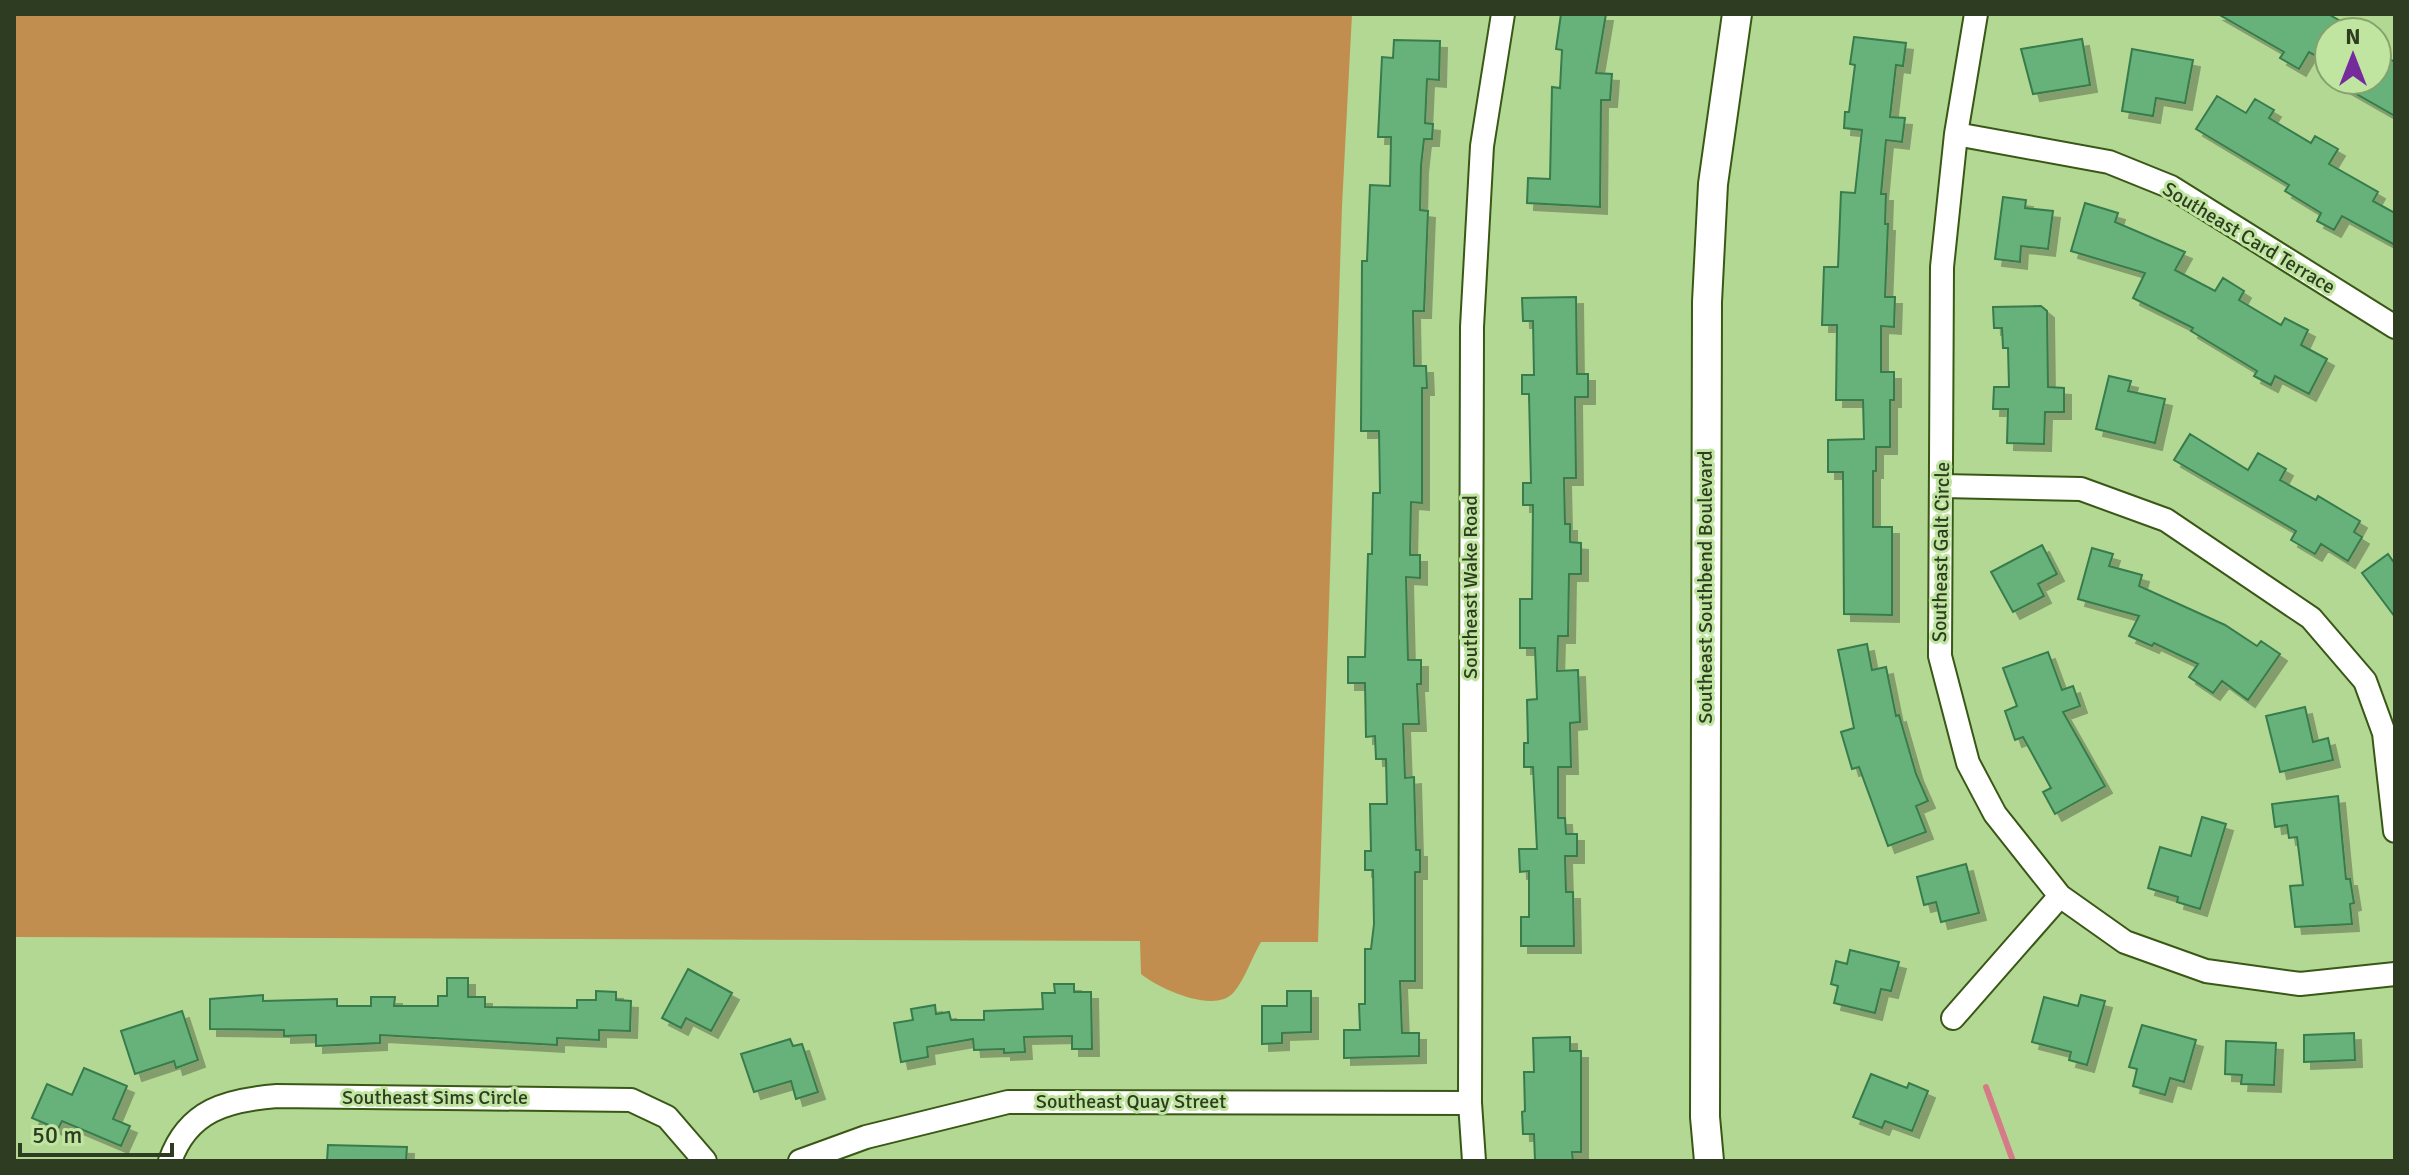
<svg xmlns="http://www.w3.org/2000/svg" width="2409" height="1175" font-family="Signika,sans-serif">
  <defs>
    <filter id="shadow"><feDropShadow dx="7" dy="7" stdDeviation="0" flood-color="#0004"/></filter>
  </defs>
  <rect width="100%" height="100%" fill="#b3d893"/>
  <!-- green -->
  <path fill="#c18e4f" d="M 14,14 L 1352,14 L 1342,206 L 1318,942 L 1261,942 C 1252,957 1245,979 1234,992 C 1215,1015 1158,988 1141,974 L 1140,941 L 14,937 Z"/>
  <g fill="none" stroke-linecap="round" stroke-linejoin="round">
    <!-- stream -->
    <path stroke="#d57b88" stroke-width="6" d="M 1986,1087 L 2013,1161"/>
  </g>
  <!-- building -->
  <path fill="#66b27a" stroke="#387b4c" stroke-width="2" filter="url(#shadow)" d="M 1561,14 L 1606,14 L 1596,73 L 1612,74 L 1610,100 L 1601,100 L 1600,207 L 1527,203 L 1528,178 L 1550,179 L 1552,87 L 1560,88 L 1562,50 L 1556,49 Z
    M 2218,14 L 2328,14 L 2360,32 L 2329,32 L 2329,63 L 2309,52 L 2299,69 L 2280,58 L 2284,52 Z
    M 1854,37 L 1906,43 L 1903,66 L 1896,65 L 1890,117 L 1905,118 L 1902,142 L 1886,140 L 1881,194 L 1886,194 L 1885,224 L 1888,224 L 1885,297 L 1895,297 L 1894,327 L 1881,326 L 1881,372 L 1894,372 L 1894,400 L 1890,400 L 1890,447 L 1876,447 L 1876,471 L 1873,471 L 1873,527 L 1892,527 L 1892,615 L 1844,614 L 1843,472 L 1828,472 L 1828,440 L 1864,439 L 1863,400 L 1836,400 L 1837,325 L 1822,325 L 1824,267 L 1838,267 L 1841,192 L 1855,193 L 1862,130 L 1844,128 L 1845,112 L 1849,112 L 1855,65 L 1850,64 Z
    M 2082,39 L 2090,85 L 2033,94 L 2021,49 Z
    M 1394,40 L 1440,41 L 1439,80 L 1427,79 L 1425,123 L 1433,124 L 1432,139 L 1424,139 L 1421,166 L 1420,210 L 1428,211 L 1424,311 L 1413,311 L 1414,366 L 1426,366 L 1427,388 L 1422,388 L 1422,503 L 1411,502 L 1410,555 L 1420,555 L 1420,578 L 1406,577 L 1408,660 L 1421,660 L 1421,684 L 1417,684 L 1419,724 L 1403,724 L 1405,778 L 1414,777 L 1416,850 L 1420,850 L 1420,872 L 1415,872 L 1415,981 L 1400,981 L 1402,1033 L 1419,1033 L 1419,1056 L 1344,1058 L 1344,1030 L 1360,1030 L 1359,1004 L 1365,1004 L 1365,949 L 1371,949 L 1374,924 L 1373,870 L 1365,870 L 1365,851 L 1371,851 L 1370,804 L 1387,804 L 1386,759 L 1376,759 L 1375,736 L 1366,737 L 1365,683 L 1348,683 L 1348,657 L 1365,657 L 1368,554 L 1372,554 L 1373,493 L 1380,493 L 1379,431 L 1361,431 L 1362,261 L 1367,261 L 1370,185 L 1390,186 L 1391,137 L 1378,137 L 1382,57 L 1393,58 Z
    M 2132,49 L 2193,60 L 2185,103 L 2156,98 L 2153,116 L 2122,111 Z
    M 2377,52 L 2395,62 L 2395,116 L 2332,80 L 2377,80 Z
    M 2217,96 L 2246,113 L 2255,99 L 2274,110 L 2269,118 L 2311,143 L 2315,136 L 2338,149 L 2329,164 L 2378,192 L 2373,201 L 2395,213 L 2395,245 L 2342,216 L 2334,230 L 2317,221 L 2321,213 L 2285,191 L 2289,185 L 2196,129 Z
    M 2003,197 L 2026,200 L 2025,208 L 2053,211 L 2048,249 L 2021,246 L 2020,262 L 1995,259 Z
    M 2085,203 L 2118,213 L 2115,222 L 2185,252 L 2175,270 L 2215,291 L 2223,278 L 2244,291 L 2239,300 L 2281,325 L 2285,318 L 2308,330 L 2301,345 L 2327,359 L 2309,394 L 2275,376 L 2271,385 L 2254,376 L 2257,371 L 2191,331 L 2193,328 L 2133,298 L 2145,273 L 2071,251 Z
    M 1576,297 L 1577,374 L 1588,374 L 1588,397 L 1575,397 L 1576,478 L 1564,478 L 1565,524 L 1570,524 L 1570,542 L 1581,543 L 1581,574 L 1569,574 L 1568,636 L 1558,636 L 1557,671 L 1578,670 L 1580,722 L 1570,723 L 1571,767 L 1558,767 L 1558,818 L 1565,818 L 1566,834 L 1577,834 L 1577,856 L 1565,856 L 1566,892 L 1573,892 L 1574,946 L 1521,946 L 1521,917 L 1529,917 L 1529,871 L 1520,872 L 1519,849 L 1537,849 L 1533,767 L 1524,767 L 1524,743 L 1528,743 L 1527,700 L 1537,699 L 1535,648 L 1520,648 L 1520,599 L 1532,599 L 1533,505 L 1523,505 L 1523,483 L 1531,483 L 1529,394 L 1522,394 L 1522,375 L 1534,375 L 1533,321 L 1523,321 L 1522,298 Z
    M 2041,306 L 2047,311 L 2048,387 L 2064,388 L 2064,412 L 2045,412 L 2044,444 L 2007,443 L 2008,409 L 1993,409 L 1994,387 L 2009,387 L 2008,348 L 2003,348 L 2002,328 L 1994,328 L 1993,307 Z
    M 2109,376 L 2131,381 L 2128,391 L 2165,399 L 2155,443 L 2096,429 Z
    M 2190,434 L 2248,470 L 2258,453 L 2286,469 L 2280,480 L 2316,500 L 2318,496 L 2360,521 L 2354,532 L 2362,537 L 2348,561 L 2321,544 L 2315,554 L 2291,540 L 2296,531 L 2174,460 Z
    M 2042,545 L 2057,574 L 2038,584 L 2044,596 L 2013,612 L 1991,572 Z
    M 2092,548 L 2113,554 L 2109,566 L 2142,575 L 2139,586 L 2225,625 L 2257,646 L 2261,641 L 2280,654 L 2248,700 L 2222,681 L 2213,693 L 2189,677 L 2198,664 L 2154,643 L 2152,646 L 2129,636 L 2139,616 L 2078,599 Z
    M 2388,554 L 2395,564 L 2395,617 L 2362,573 Z
    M 1867,644 L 1872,670 L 1886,667 L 1896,716 L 1899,715 L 1916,774 L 1928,801 L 1916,806 L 1926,832 L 1888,846 L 1859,767 L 1852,769 L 1841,732 L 1854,728 L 1838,650 Z
    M 2048,652 L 2062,690 L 2073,686 L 2080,706 L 2063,712 L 2105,786 L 2055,814 L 2043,792 L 2051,788 L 2023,737 L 2015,740 L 2005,711 L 2017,706 L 2003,668 Z
    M 2305,707 L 2313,742 L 2328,738 L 2333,760 L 2280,772 L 2266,716 Z
    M 2338,796 L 2346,879 L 2350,879 L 2354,903 L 2350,904 L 2352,924 L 2295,927 L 2290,886 L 2303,885 L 2297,837 L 2289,838 L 2287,825 L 2275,827 L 2272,804 Z
    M 2202,817 L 2226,824 L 2200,909 L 2177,902 L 2178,897 L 2148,888 L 2160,847 L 2191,856 Z
    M 1966,864 L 1979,913 L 1941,922 L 1936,902 L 1924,905 L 1917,877 Z
    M 1850,950 L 1899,962 L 1891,991 L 1881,989 L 1875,1013 L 1834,1003 L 1838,986 L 1831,984 L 1836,961 L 1847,964 Z
    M 688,969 L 732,993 L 711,1031 L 686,1018 L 681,1028 L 662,1018 Z
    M 447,978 L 468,978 L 468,997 L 485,997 L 485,1007 L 577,1008 L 577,1000 L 596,1000 L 596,991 L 616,992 L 616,1000 L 631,1001 L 630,1031 L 599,1030 L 599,1040 L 557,1038 L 557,1045 L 380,1035 L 380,1043 L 316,1046 L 316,1035 L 284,1036 L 284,1030 L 210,1029 L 210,999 L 263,995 L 263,1001 L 337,999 L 337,1006 L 371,1006 L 371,997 L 395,997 L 394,1006 L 438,1006 L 438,996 L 447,996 Z
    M 1054,984 L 1074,984 L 1074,992 L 1091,992 L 1092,1049 L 1072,1049 L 1072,1036 L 1024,1037 L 1025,1052 L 1004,1053 L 1004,1049 L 974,1050 L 973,1039 L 927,1047 L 928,1057 L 901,1062 L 894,1023 L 913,1020 L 911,1009 L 935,1005 L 936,1014 L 949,1012 L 951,1020 L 984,1020 L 984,1011 L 1043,1009 L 1042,993 L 1055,993 Z
    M 1287,991 L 1311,991 L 1311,1032 L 1282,1033 L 1282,1043 L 1262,1044 L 1262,1006 L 1287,1006 Z
    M 2081,995 L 2105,1001 L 2087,1065 L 2069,1060 L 2071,1052 L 2032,1042 L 2044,997 L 2078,1006 Z
    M 182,1011 L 198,1060 L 176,1068 L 174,1061 L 135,1074 L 121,1031 Z
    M 2142,1025 L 2196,1040 L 2184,1082 L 2170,1078 L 2165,1095 L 2133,1086 L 2137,1069 L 2129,1067 Z
    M 2354,1033 L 2355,1060 L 2304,1062 L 2304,1035 Z
    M 1570,1037 L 1570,1051 L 1581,1051 L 1581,1152 L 1572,1152 L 1573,1161 L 1535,1161 L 1534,1134 L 1523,1134 L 1522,1112 L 1525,1111 L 1524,1072 L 1534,1072 L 1533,1038 Z
    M 790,1039 L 793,1046 L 802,1044 L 818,1092 L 796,1099 L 791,1081 L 754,1092 L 741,1054 Z
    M 2226,1041 L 2276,1043 L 2274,1085 L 2241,1084 L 2242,1075 L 2225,1074 Z
    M 84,1068 L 127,1086 L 113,1119 L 130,1126 L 121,1146 L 62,1121 L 58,1129 L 32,1118 L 47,1084 L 72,1095 Z
    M 1871,1074 L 1907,1088 L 1909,1083 L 1928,1091 L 1912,1131 L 1885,1121 L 1882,1128 L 1853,1117 Z
    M 328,1145 L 407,1147 L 406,1161 L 327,1161 Z"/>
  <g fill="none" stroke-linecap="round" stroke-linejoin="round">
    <!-- minor casing -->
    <g stroke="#395815" stroke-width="26">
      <path id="minor" d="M 1976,14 L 1956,134 L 1942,267 L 1940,656 L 1968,763 L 1995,814 L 2060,896 L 2125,942 L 2206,971 L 2300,984 L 2395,974
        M 1956,134 L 2109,162 L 2171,187 L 2395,327
        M 1943,486 L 2081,489 L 2166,520 L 2311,618 L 2365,681 L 2384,733 L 2395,831
        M 1953,1018 L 2060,896
        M 170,1161 C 188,1110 227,1100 277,1096 L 631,1100 L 667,1117 L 705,1161
        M 800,1161 L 866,1137 L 1008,1102 L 1470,1103
        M 1474,1161 L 1470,1103 L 1472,327 L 1482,146 L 1503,14"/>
    </g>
    <!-- tertiary casing -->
    <g stroke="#395815" stroke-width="32">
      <path id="tertiary" d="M 1709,1161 L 1705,1117 L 1707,302 L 1713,184 L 1737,14"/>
    </g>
    <!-- minor -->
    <use href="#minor" stroke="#fff" stroke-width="22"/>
    <!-- tertiary -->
    <use href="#tertiary" stroke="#fff" stroke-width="28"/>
  </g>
  <g text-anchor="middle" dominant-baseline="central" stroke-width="6" stroke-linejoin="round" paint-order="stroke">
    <!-- street labels -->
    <g font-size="20" fill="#2e3d21" stroke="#c0e5a0">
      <text transform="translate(2249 238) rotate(31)">Southeast Card Terrace</text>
      <text transform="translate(1941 552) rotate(-89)">Southeast Galt Circle</text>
      <text transform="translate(1470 587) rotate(-90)">Southeast Wake Road</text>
      <text transform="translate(1705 587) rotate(-90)">Southeast Southbend Boulevard</text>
      <text x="435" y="1097">Southeast Sims Circle</text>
      <text x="1131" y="1101">Southeast Quay Street</text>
    </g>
  </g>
  <!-- border -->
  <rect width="2409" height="1175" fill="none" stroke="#2e3d21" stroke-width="32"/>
  <!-- north arrow -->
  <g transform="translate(2353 56)"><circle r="38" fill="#c0e5a0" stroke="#86a26d" stroke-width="2"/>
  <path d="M0-6L14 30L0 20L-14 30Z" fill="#762b9d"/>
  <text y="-12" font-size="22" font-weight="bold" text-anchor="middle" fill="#2e3d21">N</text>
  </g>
  <!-- scale -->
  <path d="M20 1143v12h152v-12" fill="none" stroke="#2e3d21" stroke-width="4"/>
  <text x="32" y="1143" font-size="24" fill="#2e3d21" stroke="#c0e5a0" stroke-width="6" paint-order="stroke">50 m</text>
</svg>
